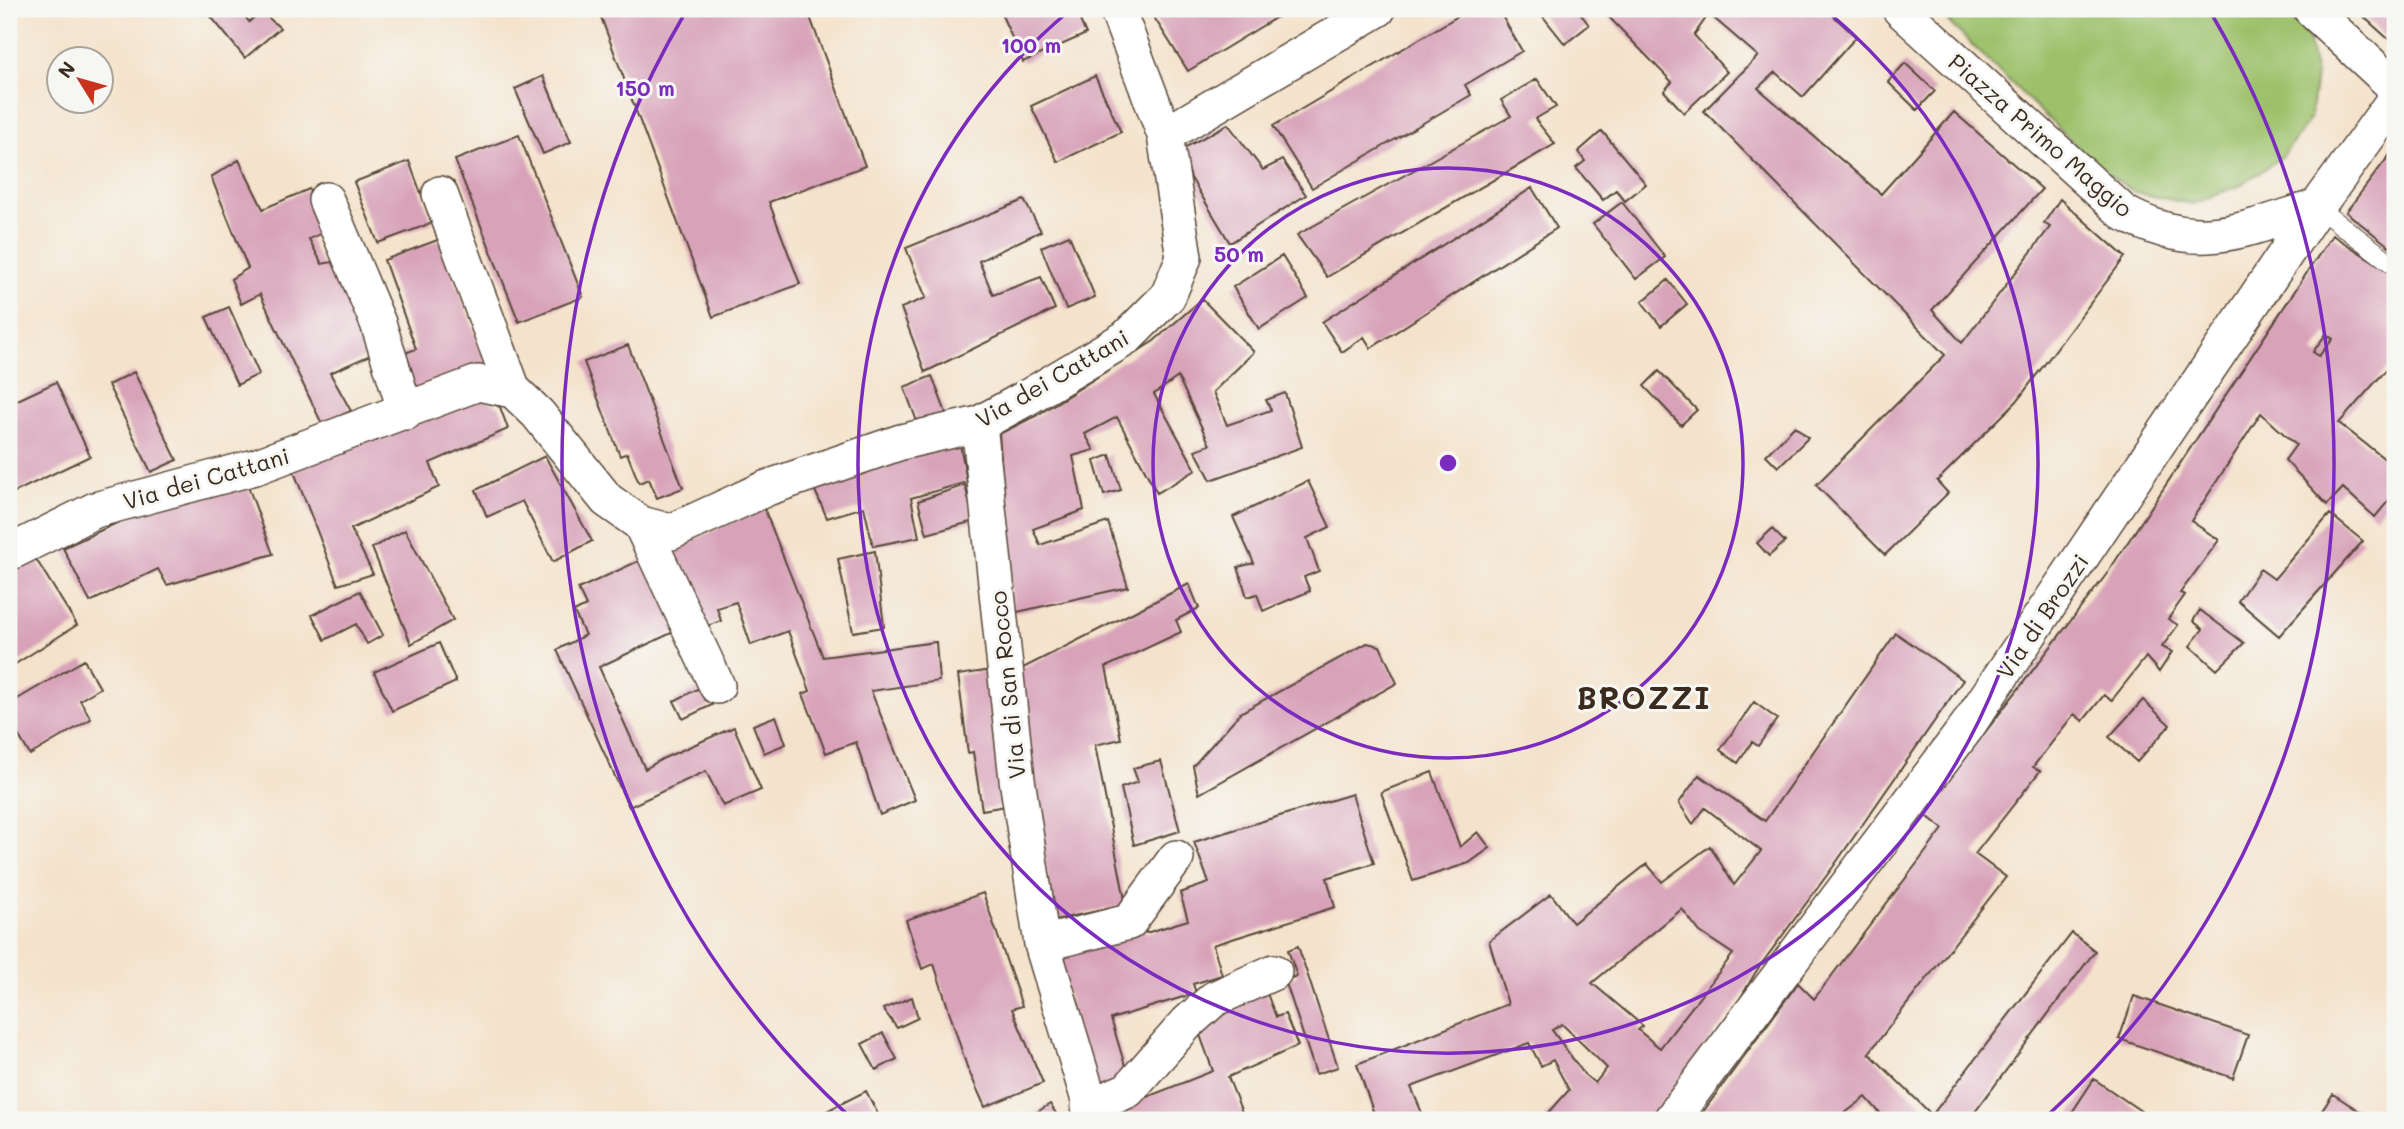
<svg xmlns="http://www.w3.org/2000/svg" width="2404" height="1129" font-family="Mali,sans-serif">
  <rect width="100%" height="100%" fill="#f6f6f2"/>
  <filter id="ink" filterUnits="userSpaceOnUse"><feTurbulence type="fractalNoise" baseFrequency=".0143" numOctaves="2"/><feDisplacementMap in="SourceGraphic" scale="14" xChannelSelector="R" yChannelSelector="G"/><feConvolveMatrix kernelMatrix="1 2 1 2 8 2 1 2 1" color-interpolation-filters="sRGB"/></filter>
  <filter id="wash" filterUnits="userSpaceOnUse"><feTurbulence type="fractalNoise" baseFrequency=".00686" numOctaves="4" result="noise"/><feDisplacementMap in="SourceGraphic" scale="28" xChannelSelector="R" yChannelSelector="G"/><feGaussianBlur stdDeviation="1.57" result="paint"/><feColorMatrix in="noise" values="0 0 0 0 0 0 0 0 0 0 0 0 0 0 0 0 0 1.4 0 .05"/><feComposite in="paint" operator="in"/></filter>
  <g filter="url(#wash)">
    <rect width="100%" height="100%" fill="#f4e3cc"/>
    <!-- green -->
    <path fill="#9cc16b" stroke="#6c7644" stroke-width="2" d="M 1935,9 L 2291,9 L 2308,39 L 2316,74 L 2310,119 L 2282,157 L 2239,186 L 2193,204 L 2136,193 L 2098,167 Z"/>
    <g id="blocks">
      <!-- building -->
      <path fill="#d8a3b9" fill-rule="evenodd" d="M 213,9 L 240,9 L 249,22 L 261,11 L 280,28 L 245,58 L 208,13 Z
        M 598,9 L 807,9 L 865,166 L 769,202 L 800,284 L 713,317 Z
        M 999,9 L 1075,9 L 1086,34 L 1023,62 Z
        M 1160,9 L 1290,9 L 1188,71 L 1152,14 Z
        M 1470,9 L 1498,9 L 1522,51 L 1465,85 L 1471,95 L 1312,188 L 1273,126 Z
        M 1537,9 L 1577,9 L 1589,25 L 1565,44 Z
        M 1610,9 L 1826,9 L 1856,37 L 1803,97 L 1775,72 L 1758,88 L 1881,194 L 1954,112 L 2042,189 L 1932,310 L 1962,343 L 2050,227 L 2044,223 L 2060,199 L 2125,257 L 2017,401 L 1937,481 L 1948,493 L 1885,555 L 1816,485 L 1945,355 L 1704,111 L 1758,56 L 1709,14 L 1694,35 L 1727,72 L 1684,113 L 1664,91 L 1672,82 L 1605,13 Z
        M 2355,9 L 2395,9 L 2395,45 Z
        M 1905,63 L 1935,91 L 1917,110 L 1888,82 Z
        M 543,76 L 571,142 L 543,154 L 515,89 Z
        M 1095,76 L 1121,132 L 1058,162 L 1031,106 Z
        M 1537,79 L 1556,107 L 1535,119 L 1555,144 L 1327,277 L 1297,235 L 1511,116 L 1501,100 Z
        M 1228,124 L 1263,170 L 1282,160 L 1306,195 L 1230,243 L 1191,178 L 1182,149 Z
        M 1602,131 L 1646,184 L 1625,201 L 1616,190 L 1603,200 L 1576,168 L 1585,161 L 1578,152 Z
        M 519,135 L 583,297 L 519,322 L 455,160 Z
        M 2395,148 L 2395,251 L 2346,212 Z
        M 239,160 L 263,209 L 309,189 L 329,230 L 309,239 L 322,264 L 338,261 L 373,354 L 330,373 L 351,411 L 322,424 L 260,294 L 241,304 L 231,279 L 248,268 L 211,177 Z
        M 409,161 L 432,223 L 378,243 L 354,182 Z
        M 1532,188 L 1557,228 L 1371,348 L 1364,337 L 1342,352 L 1322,322 Z
        M 1024,200 L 1041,231 L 979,261 L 993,295 L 1041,277 L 1055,309 L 925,372 L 901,308 L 926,298 L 906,248 Z
        M 1622,202 L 1665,257 L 1636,279 L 1593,224 Z
        M 1069,235 L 1095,297 L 1066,309 L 1041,247 Z
        M 2332,235 L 2395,275 L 2395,360 L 2339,423 L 2395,467 L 2395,493 L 2375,517 L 2343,488 L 2327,505 L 2285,460 L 2296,445 L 2261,413 L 2191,521 L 2219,540 L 2180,593 L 2185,595 L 2168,619 L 2178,625 L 2162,647 L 2172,652 L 2159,672 L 2146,657 L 2112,700 L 2104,695 L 2083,721 L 2074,714 L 2033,767 L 2040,771 L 1975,854 L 2006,877 L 1869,1053 L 1932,1115 L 2072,933 L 2095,951 L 1969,1120 L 1886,1120 L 1866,1097 L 1836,1120 L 1697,1120 L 1798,983 L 1814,999 L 1943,829 L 1923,813 L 2106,575 ZM 2326,334 L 2333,339 L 2319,356 L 2313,352 Z
        M 440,239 L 488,368 L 415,395 L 400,355 L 416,349 L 384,260 Z
        M 1282,256 L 1308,298 L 1259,329 L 1233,287 Z
        M 1668,280 L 1687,304 L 1661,326 L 1642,302 Z
        M 1202,299 L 1254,352 L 1213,392 L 1227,425 L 1271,410 L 1266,400 L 1285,393 L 1302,447 L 1211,480 L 1195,450 L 1210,445 L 1178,377 L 1154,394 L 1196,470 L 1157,493 L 1117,417 L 1085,434 L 1094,450 L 1073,456 L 1084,510 L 1033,529 L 1040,545 L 1108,522 L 1128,587 L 1013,613 L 999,434 L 1036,416 L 1154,341 Z
        M 229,307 L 259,374 L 237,385 L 206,317 Z
        M 628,345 L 683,488 L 657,498 L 649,479 L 639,483 L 627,453 L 620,456 L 584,362 Z
        M 1659,371 L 1697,410 L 1681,425 L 1644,386 Z
        M 134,372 L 177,460 L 151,472 L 108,385 Z
        M 932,376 L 946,413 L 918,424 L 904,387 Z
        M 56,382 L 90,456 L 9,495 L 9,404 Z
        M 476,395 L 500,407 L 508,429 L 430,463 L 439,487 L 351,529 L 373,574 L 338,585 L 293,469 Z
        M 1795,426 L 1808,438 L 1778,467 L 1766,455 Z
        M 960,444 L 967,482 L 911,498 L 919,537 L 873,546 L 864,507 L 827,518 L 813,486 L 856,470 Z
        M 1110,455 L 1121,490 L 1104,495 L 1094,461 Z
        M 545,456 L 592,541 L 553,562 L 522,501 L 487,517 L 476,490 Z
        M 245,478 L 273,554 L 167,585 L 158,569 L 90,602 L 63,548 L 136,514 Z
        M 1308,481 L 1330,527 L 1307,538 L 1319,571 L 1304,577 L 1310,591 L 1263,611 L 1257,594 L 1247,597 L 1238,567 L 1254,563 L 1233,517 Z
        M 965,485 L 974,521 L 927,534 L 918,501 Z
        M 764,508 L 823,657 L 936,642 L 939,681 L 871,691 L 915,800 L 880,815 L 856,742 L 826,753 L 803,694 L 810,691 L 788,631 L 751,645 L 736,602 L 717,608 L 721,621 L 697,630 L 661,554 Z
        M 2330,514 L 2363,541 L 2279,636 L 2238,601 L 2260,569 L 2274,579 Z
        M 1772,529 L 1785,542 L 1769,556 L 1757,543 Z
        M 405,530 L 453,620 L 411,644 L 372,548 Z
        M 875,551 L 884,627 L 853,632 L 838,559 Z
        M 34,556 L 77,625 L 9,668 L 9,571 Z
        M 647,557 L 680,629 L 599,667 L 645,769 L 664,758 L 734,727 L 761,790 L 723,806 L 706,771 L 629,807 L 557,650 L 585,635 L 574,612 L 586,606 L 578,589 Z
        M 1189,584 L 1199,608 L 1176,620 L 1181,632 L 1106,667 L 1121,739 L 1095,745 L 1126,905 L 1055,920 L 1013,673 Z
        M 360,591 L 383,635 L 367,644 L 356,624 L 325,640 L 312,615 Z
        M 2200,610 L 2244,643 L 2217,670 L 2190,646 L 2203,629 L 2193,621 Z
        M 1896,633 L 1963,680 L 1833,867 L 1757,970 L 1737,1004 L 1649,1120 L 1547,1120 L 1544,1118 L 1569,1090 L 1553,1060 L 1541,1066 L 1529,1043 L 1411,1087 L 1425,1120 L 1376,1120 L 1357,1064 L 1508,1004 L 1489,941 L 1551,894 L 1573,923 L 1647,864 L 1662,882 L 1710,846 L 1734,885 L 1761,851 L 1705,808 L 1693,824 L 1679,803 L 1699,775 L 1765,821 ZM 1682,909 L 1700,932 L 1733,954 L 1660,1048 L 1638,1030 L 1643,1026 L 1592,983 ZM 1562,1024 L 1607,1068 L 1595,1083 L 1584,1074 L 1552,1030 Z
        M 439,643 L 456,682 L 392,711 L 374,672 Z
        M 1367,643 L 1380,646 L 1397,683 L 1199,794 L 1193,766 L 1240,713 Z
        M 84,660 L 100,688 L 80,700 L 91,719 L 30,755 L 9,719 L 9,704 Z
        M 992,670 L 1012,805 L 982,810 L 973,752 L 968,753 L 958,675 Z
        M 703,686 L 712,705 L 683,719 L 674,701 Z
        M 2143,700 L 2170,725 L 2137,762 L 2109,737 Z
        M 1754,702 L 1777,719 L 1758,746 L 1752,742 L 1738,763 L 1720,750 Z
        M 776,716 L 786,744 L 764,753 L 753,725 Z
        M 1161,761 L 1180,831 L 1134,845 L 1121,788 L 1138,782 L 1133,768 Z
        M 1432,772 L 1460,847 L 1478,832 L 1490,848 L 1469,863 L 1413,881 L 1381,792 Z
        M 1352,794 L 1374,863 L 1327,878 L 1335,907 L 1213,945 L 1222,975 L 1193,984 L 1196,993 L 1111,1019 L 1129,1079 L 1092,1090 L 1058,958 L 1144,927 L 1146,933 L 1188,920 L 1180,893 L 1209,883 L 1194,842 Z
        M 983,893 L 1022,1006 L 1012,1009 L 1043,1083 L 985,1107 L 967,1067 L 934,964 L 922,969 L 906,920 Z
        M 1298,946 L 1338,1067 L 1316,1074 L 1285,980 L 1297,976 L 1288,950 Z
        M 1266,991 L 1276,1017 L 1285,1014 L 1298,1046 L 1228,1077 L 1245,1120 L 1130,1120 L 1124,1106 L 1213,1071 L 1195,1021 Z
        M 2134,996 L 2248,1035 L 2233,1078 L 2119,1039 Z
        M 912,997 L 918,1018 L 897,1028 L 883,1009 Z
        M 883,1033 L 897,1059 L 876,1070 L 862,1044 Z
        M 2094,1079 L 2154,1120 L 2067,1120 Z
        M 866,1091 L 881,1120 L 809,1120 Z
        M 2333,1094 L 2373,1120 L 2316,1120 Z
        M 1050,1104 L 1060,1120 L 1024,1120 Z"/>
    </g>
  </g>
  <g filter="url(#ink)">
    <use href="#blocks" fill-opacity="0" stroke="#574638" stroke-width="2"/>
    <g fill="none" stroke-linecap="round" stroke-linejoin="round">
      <!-- lane casing -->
      <g stroke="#574638" stroke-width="20">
        <path id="lane" d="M 2317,207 L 2395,266"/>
      </g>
      <!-- street casing -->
      <g stroke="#574638" stroke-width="38">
        <path id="street" d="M 1900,9 L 2124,213 C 2200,254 2241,230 2317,207
          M 2311,9 L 2395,87
          M 1165,135 L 1378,9
          M 440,194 L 513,390
          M 326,200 L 378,323 L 406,412
          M 979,424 L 1017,779 L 1042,944 L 1095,1120
          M 641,524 L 717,686
          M 9,553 L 95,510 L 255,467 L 478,383 L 513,390 L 538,414 L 607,500 L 641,524 L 671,532 L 767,488 L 901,442 L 979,424 L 1028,397 L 1126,338 L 1168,296 L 1184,257 L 1165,135 L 1117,9
          M 1042,944 L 1129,922 L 1176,858
          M 1089,1107 L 1128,1090 L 1187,1023 L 1214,999 L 1274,972
          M 1671,1120 L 1966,728 L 2317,207 L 2395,99"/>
      </g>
      <!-- lane -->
      <use href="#lane" stroke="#fff" stroke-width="18"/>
      <!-- street -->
      <use href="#street" stroke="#fff" stroke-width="35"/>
    </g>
  </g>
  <!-- distance rings -->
  <g fill="none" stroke="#7b2cbf" stroke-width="3.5">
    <circle cx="1448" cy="463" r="295"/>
    <path d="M1827 11A590 590 0 1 1 1069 11"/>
    <path d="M849 1116A886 886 0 0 1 685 13M2211 13A886 886 0 0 1 2047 1116"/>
  </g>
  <g text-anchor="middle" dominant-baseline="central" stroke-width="6" stroke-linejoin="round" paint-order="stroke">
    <!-- street labels -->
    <g font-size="23" fill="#3b2a1e" stroke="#f6f6f2">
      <text transform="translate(2041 135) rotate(41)">Piazza Primo Maggio</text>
      <text transform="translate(1052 378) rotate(-30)">Via dei Cattani</text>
      <text transform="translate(206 478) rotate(-16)">Via dei Cattani</text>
      <text transform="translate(2042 616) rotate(-56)">Via di Brozzi</text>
      <text transform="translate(1007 685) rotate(-96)">Via di San Rocco</text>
    </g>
    <!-- district labels -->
    <g font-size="30" font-weight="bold" letter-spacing="2" fill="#3b2a1e" stroke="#f6f6f2">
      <text x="1644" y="697">BROZZI</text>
    </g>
  </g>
  <circle cx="1448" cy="463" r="10" fill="#7b2cbf" stroke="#f6f6f2" stroke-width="3.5"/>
  <g font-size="21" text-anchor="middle" font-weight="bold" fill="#7b2cbf" stroke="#f6f6f2" stroke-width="6" stroke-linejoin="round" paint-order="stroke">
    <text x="1031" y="53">100 m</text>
    <text x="645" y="96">150 m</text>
    <text x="1239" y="262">50 m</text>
  </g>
  <!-- margin -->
  <rect width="2404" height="1129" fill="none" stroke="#f6f6f2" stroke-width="35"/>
  <!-- north arrow -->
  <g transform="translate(80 80) rotate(307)"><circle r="33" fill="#f6f6f2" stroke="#aba49d" stroke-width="2"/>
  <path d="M0-5L12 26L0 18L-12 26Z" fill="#c8321e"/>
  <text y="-10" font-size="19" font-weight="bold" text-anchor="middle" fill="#3b2a1e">N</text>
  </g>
</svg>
